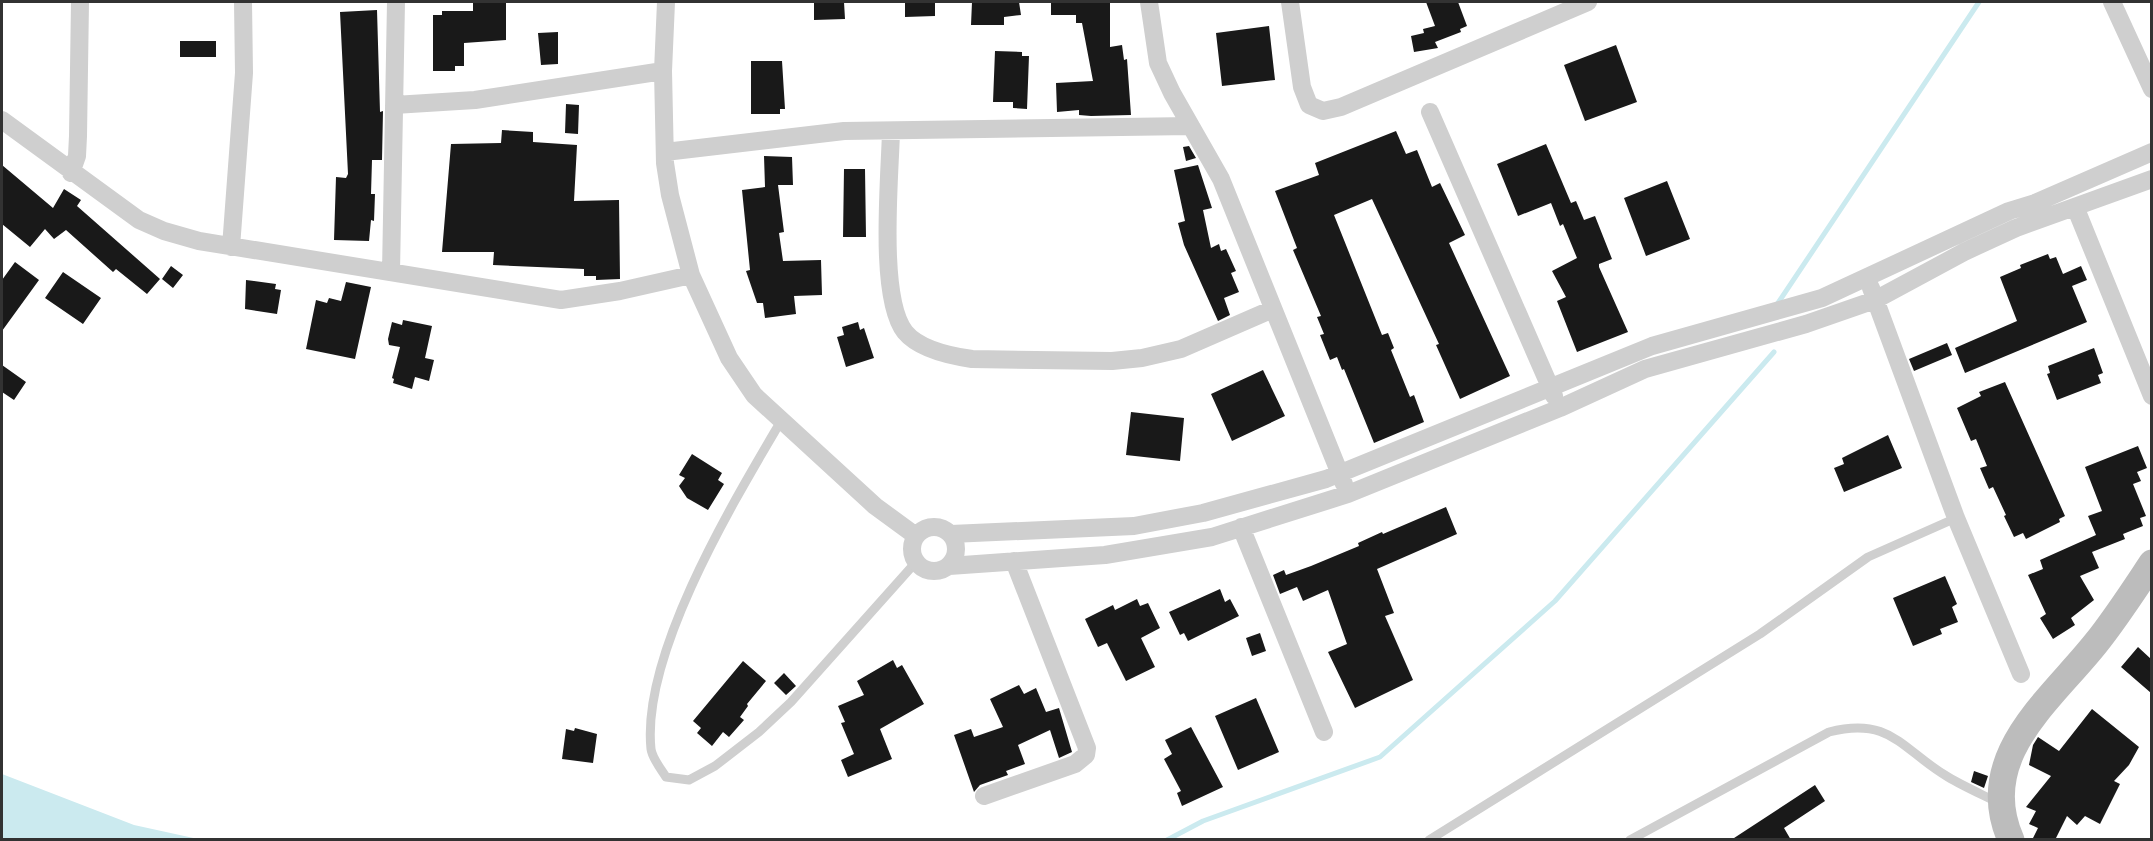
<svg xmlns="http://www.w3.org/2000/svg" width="2153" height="841" font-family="'Exo 2',sans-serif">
  <rect width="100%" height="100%" fill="#fff"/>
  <!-- water -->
  <path fill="#cbeaef" d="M 2,774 L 134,825 L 198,839 L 2,839 Z"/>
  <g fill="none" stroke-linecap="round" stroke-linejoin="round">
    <!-- stream -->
    <path stroke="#cbeaef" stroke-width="5" d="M 1778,303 L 1979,2
      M 1167,840 L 1203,821 L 1380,757 L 1555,601 L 1774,352"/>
  </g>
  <!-- building -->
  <path fill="#191919" d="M 814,2 L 844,2 L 845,19 L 814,20 Z
    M 905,2 L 935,2 L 935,16 L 905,17 Z
    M 972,2 L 1019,2 L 1021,15 L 1004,17 L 1004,25 L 971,25 Z
    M 1051,2 L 1110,3 L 1110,47 L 1122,45 L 1124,60 L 1127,59 L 1131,115 L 1091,116 L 1079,115 L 1079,110 L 1057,112 L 1056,83 L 1093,81 L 1082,23 L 1076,23 L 1076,15 L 1051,15 Z
    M 1426,2 L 1458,2 L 1467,26 L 1460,29 L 1461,32 L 1435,42 L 1438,48 L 1414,52 L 1411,36 L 1424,33 L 1423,29 L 1435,26 Z
    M 473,3 L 506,3 L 506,40 L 464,43 L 464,66 L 455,66 L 455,71 L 433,71 L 433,15 L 442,15 L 442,11 L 473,11 Z
    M 377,10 L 380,112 L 383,111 L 382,160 L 372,160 L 371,194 L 375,194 L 374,221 L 371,220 L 369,241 L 334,240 L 336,177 L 346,178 L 348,174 L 340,12 Z
    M 1269,26 L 1275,80 L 1222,86 L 1216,33 Z
    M 558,32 L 558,64 L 541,65 L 538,33 Z
    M 180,41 L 216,41 L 216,57 L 180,57 Z
    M 1616,45 L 1637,102 L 1585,121 L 1564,65 Z
    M 995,51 L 1022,52 L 1022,56 L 1029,56 L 1027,109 L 1013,108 L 1013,102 L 993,102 Z
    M 751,61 L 782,61 L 785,109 L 780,109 L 780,114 L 751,114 Z
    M 566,104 L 579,105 L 578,134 L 565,133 Z
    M 502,130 L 533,132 L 533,142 L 577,145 L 574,201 L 619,200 L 620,279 L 596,280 L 596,276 L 584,276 L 584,269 L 493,265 L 494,252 L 442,252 L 451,144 L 501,143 Z
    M 1396,131 L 1406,154 L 1417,150 L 1432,187 L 1440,183 L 1465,235 L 1449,243 L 1510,376 L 1460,399 L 1436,345 L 1439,344 L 1372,199 L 1334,215 L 1382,335 L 1388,333 L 1394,348 L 1391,350 L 1410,397 L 1414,395 L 1424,422 L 1374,443 L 1344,369 L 1342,370 L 1337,357 L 1330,360 L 1320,335 L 1324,334 L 1317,317 L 1321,316 L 1293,250 L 1297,248 L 1275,191 L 1319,175 L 1315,163 Z
    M 1546,144 L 1571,203 L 1576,201 L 1584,220 L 1595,216 L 1612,259 L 1599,264 L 1599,267 L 1628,332 L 1577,352 L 1557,301 L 1566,297 L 1552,271 L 1577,258 L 1563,224 L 1560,226 L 1551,203 L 1518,216 L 1497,164 Z
    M 1189,146 L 1196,158 L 1186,161 L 1183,147 Z
    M 764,156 L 792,157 L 793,185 L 778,185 L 784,232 L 779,233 L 783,261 L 821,260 L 822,295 L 794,296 L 796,314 L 765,318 L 763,303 L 757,303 L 746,271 L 750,270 L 742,190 L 765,187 Z
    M 2,165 L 53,208 L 64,189 L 81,200 L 77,206 L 160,279 L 147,294 L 116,269 L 113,272 L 66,230 L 54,239 L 45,229 L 30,247 L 2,224 Z
    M 1198,165 L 1212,208 L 1203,210 L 1211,248 L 1219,244 L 1221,251 L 1226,249 L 1236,271 L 1231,273 L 1239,292 L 1224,298 L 1230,315 L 1218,321 L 1184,245 L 1178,223 L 1185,221 L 1174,170 Z
    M 844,169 L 865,169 L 866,237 L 843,237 Z
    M 1667,181 L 1690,239 L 1646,256 L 1624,198 Z
    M 2048,254 L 2050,259 L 2056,257 L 2063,274 L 2081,266 L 2087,280 L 2072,286 L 2087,322 L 1965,373 L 1955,348 L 2017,321 L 2000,277 L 2021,268 L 2020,265 Z
    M 15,262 L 39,280 L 2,331 L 2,280 Z
    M 171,266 L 183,275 L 173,288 L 162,279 Z
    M 63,272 L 101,298 L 83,324 L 45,298 Z
    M 246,280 L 276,284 L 275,289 L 281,290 L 277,314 L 245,309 Z
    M 346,282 L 371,287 L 355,359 L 306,349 L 316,300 L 327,303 L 329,298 L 341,301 Z
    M 403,320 L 432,326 L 425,358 L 434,360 L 429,381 L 415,377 L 412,389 L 393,383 L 394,379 L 392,378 L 400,347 L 389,345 L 388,339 L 392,322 L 402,325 Z
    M 858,322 L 860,330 L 864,328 L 874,358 L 846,367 L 837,337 L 844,335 L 842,327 Z
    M 1947,343 L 1952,355 L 1914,371 L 1909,359 Z
    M 2094,348 L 2103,373 L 2098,375 L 2101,383 L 2057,400 L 2047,374 L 2050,373 L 2048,366 Z
    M 2,365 L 26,382 L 14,400 L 2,392 Z
    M 1263,370 L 1285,416 L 1232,441 L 1211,394 Z
    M 2005,382 L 2065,516 L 2059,519 L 2060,522 L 2026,539 L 2023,533 L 2014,537 L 2004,516 L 2006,515 L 1993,487 L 1989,489 L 1980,468 L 1987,466 L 1976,439 L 1971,441 L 1957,408 L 1981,396 L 1979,392 Z
    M 1131,412 L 1184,418 L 1180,461 L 1126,455 Z
    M 1888,435 L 1902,468 L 1844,492 L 1834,468 L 1844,464 L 1842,458 Z
    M 2138,446 L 2147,468 L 2137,472 L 2141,481 L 2133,484 L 2146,516 L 2140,518 L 2143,526 L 2123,534 L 2125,539 L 2092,552 L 2099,568 L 2080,576 L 2094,600 L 2071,618 L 2075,625 L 2053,639 L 2040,618 L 2046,614 L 2028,575 L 2043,569 L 2040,560 L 2096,535 L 2088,516 L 2102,511 L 2085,467 Z
    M 692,454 L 722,473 L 718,480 L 724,484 L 708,510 L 687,498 L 679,486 L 685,478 L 679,475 Z
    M 1446,507 L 1457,534 L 1377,569 L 1394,613 L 1385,616 L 1413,680 L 1355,708 L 1328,652 L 1347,644 L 1328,590 L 1303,601 L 1297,587 L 1280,594 L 1273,575 L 1284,570 L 1286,575 L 1311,566 L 1359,546 L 1358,543 L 1382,532 L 1383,534 Z
    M 1945,576 L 1957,604 L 1952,607 L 1958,622 L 1940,629 L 1942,634 L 1913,646 L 1893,598 Z
    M 1220,589 L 1225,602 L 1230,599 L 1239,616 L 1188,641 L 1184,633 L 1180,635 L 1169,612 Z
    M 1137,599 L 1140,606 L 1148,603 L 1160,628 L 1141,638 L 1155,667 L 1126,681 L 1107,643 L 1098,647 L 1085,619 L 1113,605 L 1115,610 Z
    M 1260,633 L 1266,651 L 1252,656 L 1246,638 Z
    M 2138,647 L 2151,659 L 2151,693 L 2121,667 Z
    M 893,660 L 897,668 L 902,665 L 924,704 L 880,729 L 892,759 L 848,777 L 841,760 L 854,754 L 841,723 L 845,722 L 838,706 L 864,695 L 857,681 Z
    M 743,661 L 766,681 L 747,704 L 748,706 L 740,717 L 744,720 L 729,737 L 723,732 L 712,746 L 697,733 L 701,728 L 693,721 Z
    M 784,673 L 796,686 L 786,695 L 774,683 Z
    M 1019,685 L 1024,694 L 1036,688 L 1046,712 L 1059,708 L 1072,752 L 1059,758 L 1050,730 L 1018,745 L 1025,764 L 1006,771 L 1008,775 L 980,785 L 974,792 L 954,735 L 971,729 L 974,737 L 1003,727 L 990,699 Z
    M 1256,698 L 1279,752 L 1238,770 L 1215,716 Z
    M 2092,709 L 2139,747 L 2129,765 L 2114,781 L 2120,784 L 2100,824 L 2085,816 L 2077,825 L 2067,816 L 2055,840 L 2032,840 L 2038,828 L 2029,824 L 2036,811 L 2026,807 L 2051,776 L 2029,765 L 2033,745 L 2038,737 L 2059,751 Z
    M 1191,727 L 1223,787 L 1182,806 L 1177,793 L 1181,791 L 1164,759 L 1172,754 L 1165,740 Z
    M 575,728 L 597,734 L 593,763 L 562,759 L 566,729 L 574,731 Z
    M 1974,771 L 1988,776 L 1984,788 L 1971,782 Z
    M 1815,785 L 1825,801 L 1784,828 L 1791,840 L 1731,840 Z"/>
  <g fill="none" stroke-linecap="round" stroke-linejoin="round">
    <!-- lane -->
    <path stroke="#cfcfcf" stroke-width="9" d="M 781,421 C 734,501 641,654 651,749 C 652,758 661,769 666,777 L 689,780 L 715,766 L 759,732 L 791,702 L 916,562
      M 1429,840 L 1760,634 L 1868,557 L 1956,518
      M 1630,840 L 1829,732 C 1891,716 1902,750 1948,777 C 1963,786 1981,794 1997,802"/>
    <!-- street -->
    <path stroke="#cfcfcf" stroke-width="18" d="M 666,2 L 663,71 L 665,163 L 670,195 L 691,275 L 729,358 L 754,395 L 875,506 L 916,536
      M 1149,2 L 1158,63 L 1172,93 L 1221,179 L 1344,484
      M 1290,2 L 1302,87 L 1309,105 L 1323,111 L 1341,107 L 1588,2
      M 2112,2 L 2152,89
      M 394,105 L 475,100 L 663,71
      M 1430,112 L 1554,396
      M 2,120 L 139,220 L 164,231 L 199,241 L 561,300 L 620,291 L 691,275
      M 891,131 C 890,176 878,298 905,332 C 919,349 951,356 972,359 L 1112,361 L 1142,358 L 1181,349 L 1273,309
      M 665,152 L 844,131 L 1191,126
      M 71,173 L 77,156 L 78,136 L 80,2
      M 2076,209 L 2152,396
      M 231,247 L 244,73 L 243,2
      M 391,272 L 396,2
      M 1871,288 L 1956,518 L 2021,674
      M912 549a22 22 0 1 1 44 0a22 22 0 1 1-44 0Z
      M 1241,527 L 1324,732
      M 951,534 L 1134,526 L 1203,513 L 1326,479 L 1652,346 L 1822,298 L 2009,211 L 2035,203 L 2152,152
      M 949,566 L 1105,555 L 1212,537 L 1348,494 L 1560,408 L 1645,369 L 1806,324 L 1875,300 L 1964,252 L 2016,228 L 2152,179
      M 984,796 L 1075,764 L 1086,755 L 1087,748 L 1014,561"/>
    <!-- secondary -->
    <path stroke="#bcbcbc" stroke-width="27" d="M 2011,840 C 1974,757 2050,701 2096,643 C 2116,618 2134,590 2152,563"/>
  </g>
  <!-- border -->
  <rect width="2153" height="841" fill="none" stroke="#323232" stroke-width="6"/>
</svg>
